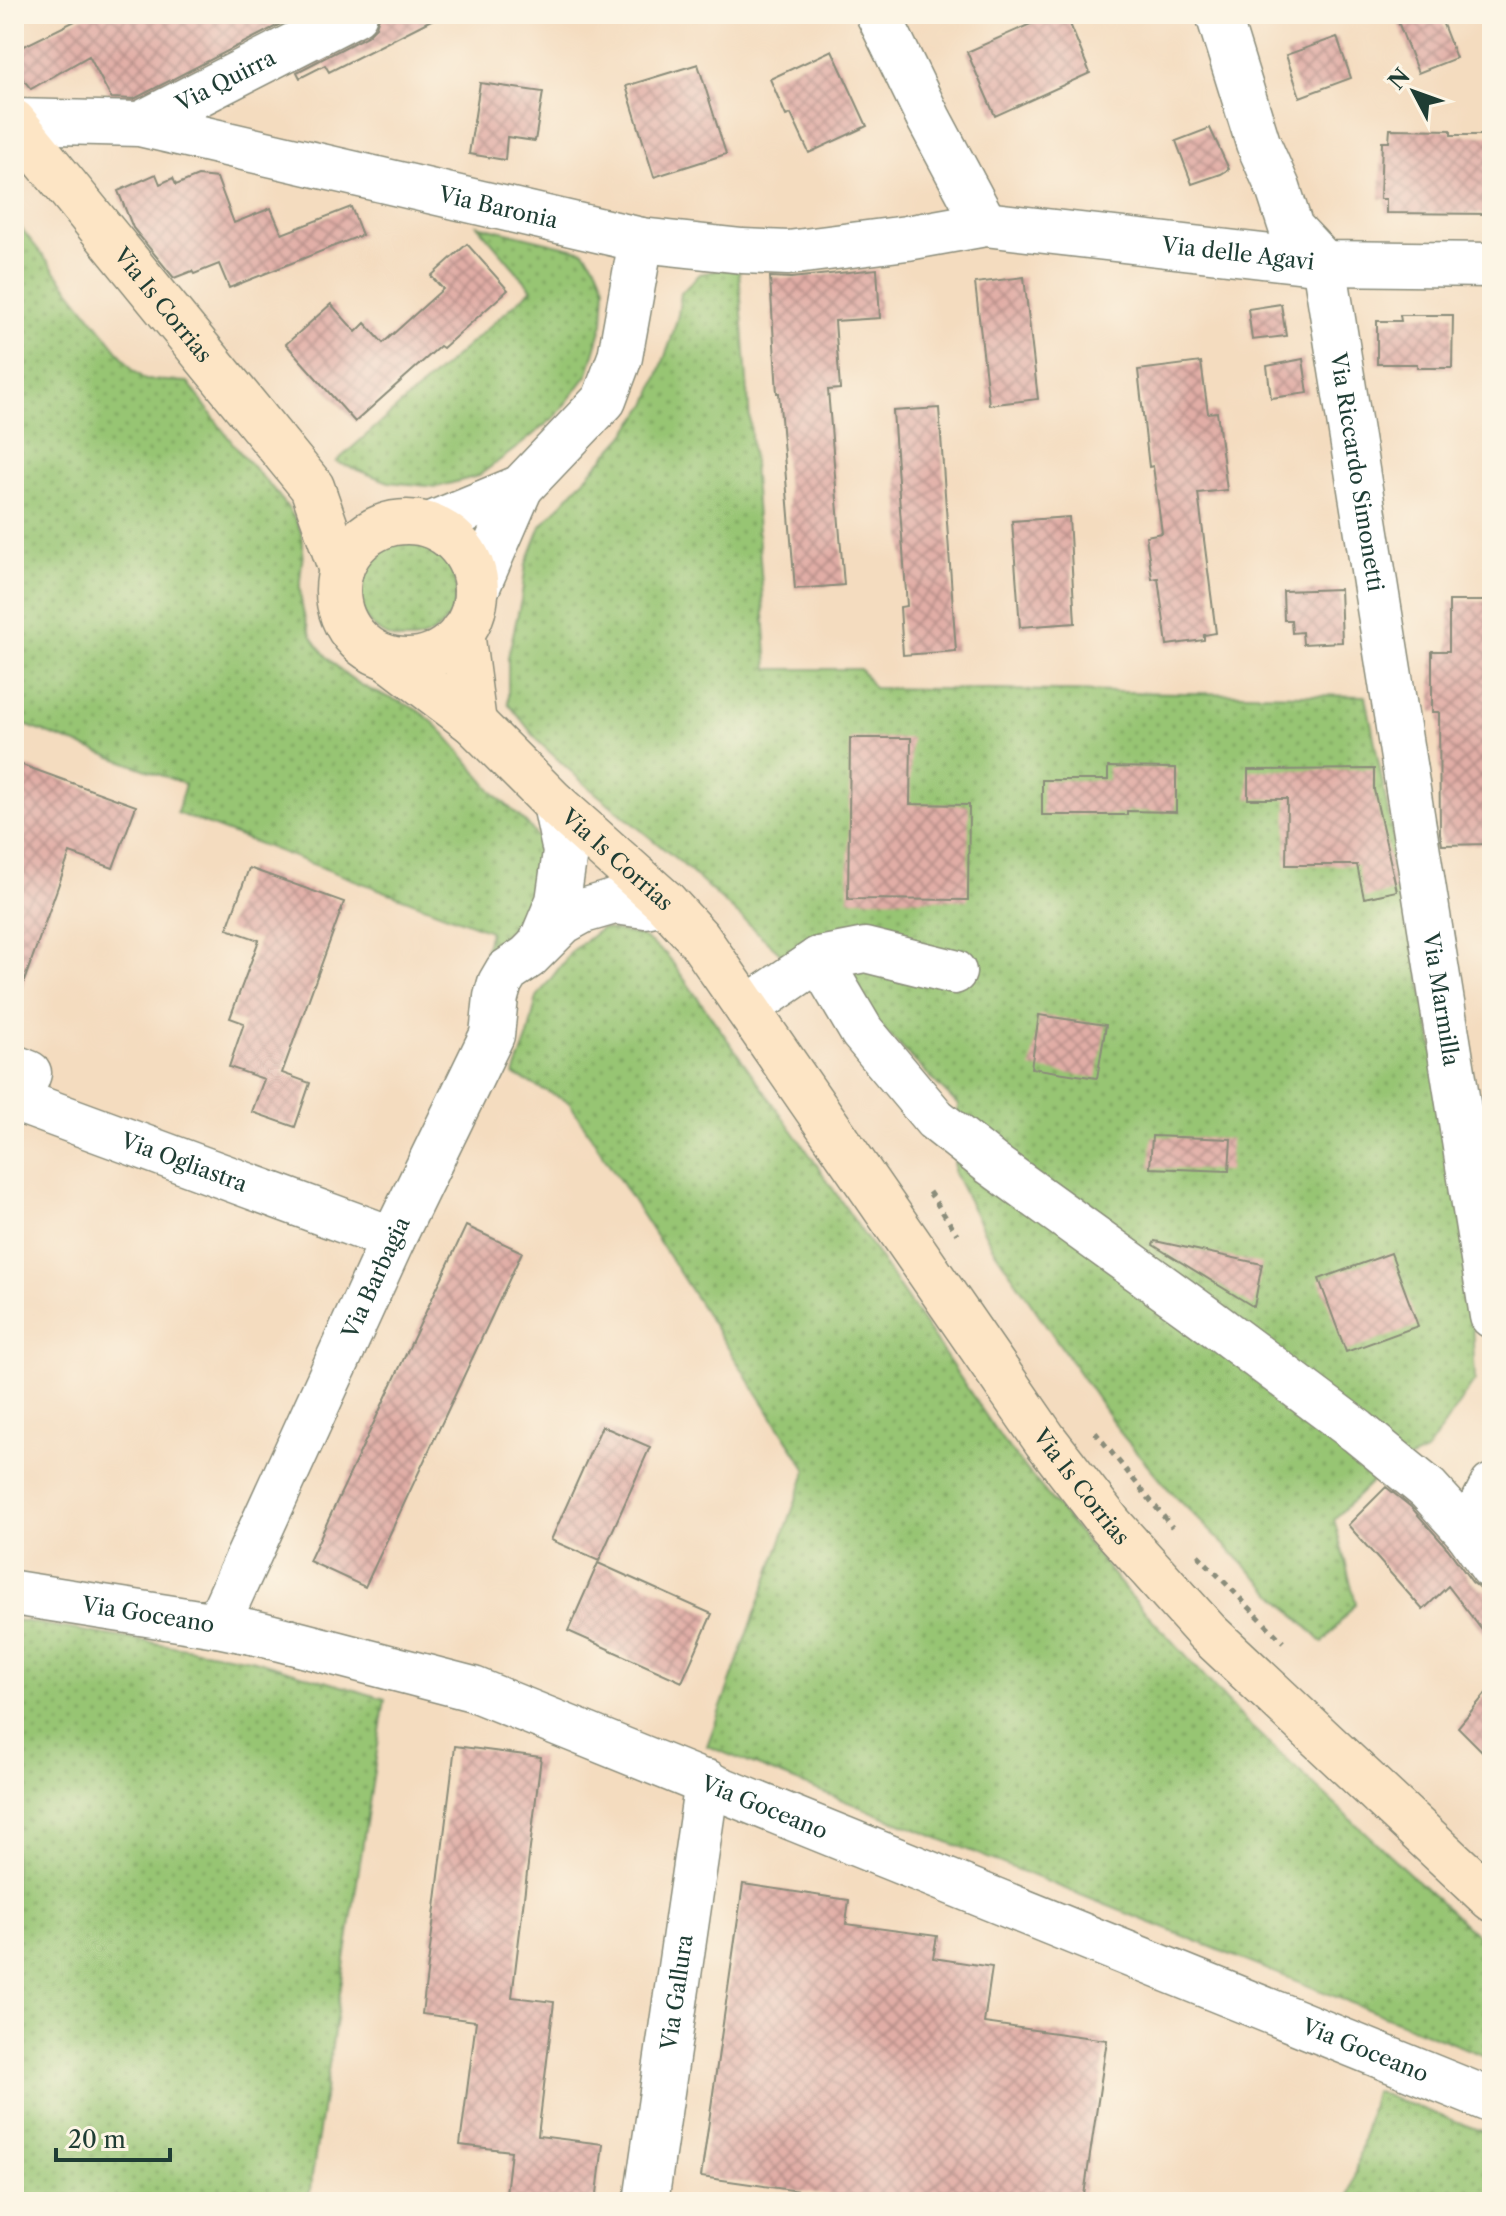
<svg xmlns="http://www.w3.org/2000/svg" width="1506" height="2216" font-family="'Libre Caslon Text',serif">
  <defs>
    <pattern id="grass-dots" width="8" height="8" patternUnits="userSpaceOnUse" patternTransform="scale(2)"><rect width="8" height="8" fill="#97c573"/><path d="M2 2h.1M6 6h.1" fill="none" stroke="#7ba15f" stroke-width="1.8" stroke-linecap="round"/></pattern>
    <pattern id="building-cross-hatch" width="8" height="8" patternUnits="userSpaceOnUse" patternTransform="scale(2)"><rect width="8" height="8" fill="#e1ada6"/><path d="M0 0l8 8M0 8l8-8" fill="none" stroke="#b68e88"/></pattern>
  </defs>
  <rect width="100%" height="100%" fill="#fcf5e5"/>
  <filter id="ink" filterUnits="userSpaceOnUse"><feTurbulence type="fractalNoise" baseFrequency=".0125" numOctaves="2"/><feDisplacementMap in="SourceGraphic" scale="16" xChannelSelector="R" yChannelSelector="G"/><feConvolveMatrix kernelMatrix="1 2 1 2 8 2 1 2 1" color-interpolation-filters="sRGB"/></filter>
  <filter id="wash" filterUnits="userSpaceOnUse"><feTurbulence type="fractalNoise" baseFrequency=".006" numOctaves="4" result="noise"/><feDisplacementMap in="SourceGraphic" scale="32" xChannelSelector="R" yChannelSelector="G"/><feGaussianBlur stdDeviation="1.8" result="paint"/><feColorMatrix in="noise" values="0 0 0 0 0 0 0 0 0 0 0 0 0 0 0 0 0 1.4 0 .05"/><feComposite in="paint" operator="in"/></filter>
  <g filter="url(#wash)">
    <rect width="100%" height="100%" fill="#f4dcbf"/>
    <!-- grass -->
    <path fill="url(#grass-dots)" stroke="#5b8154" stroke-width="2" d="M 14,219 L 133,370 L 145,380 L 188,382 C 205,405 221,429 239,451 C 259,475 286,499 299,527 C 308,547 299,568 300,588 C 301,605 305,625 314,640 C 328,661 350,681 373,691 C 390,699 408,702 423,714 C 452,736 471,768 496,795 C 508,808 531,824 538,839 C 543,850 546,868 544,881 C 538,907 501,934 484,956 L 490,931 L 177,813 L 185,784 L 14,721 Z
      M 477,225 L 584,251 L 597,267 L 605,286 L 603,323 L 588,374 L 556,416 L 519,446 L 478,476 L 437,487 L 389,482 L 336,462 L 532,289 Z
      M 722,269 L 739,271 L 768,669 L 860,669 L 874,688 L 1366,696 L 1455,1162 L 1471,1302 L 1475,1380 L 1426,1452 L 1382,1472 L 1334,1519 L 1356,1603 L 1323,1643 L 1171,1492 L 1122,1435 L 991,1245 L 954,1173 L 958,1105 L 886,1032 L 789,961 L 680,862 L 587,786 L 540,743 L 508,703 L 508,657 L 521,600 L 526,564 L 541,526 L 623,437 L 648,403 L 671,340 L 678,315 L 681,293 L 700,274 Z
      M358 591a49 49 0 1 1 98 0a49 49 0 1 1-98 0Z
      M 602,928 L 641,936 L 667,955 L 810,1155 L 1003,1441 L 1129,1594 L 1247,1723 L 1492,1950 L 1492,2059 L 707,1746 L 807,1470 L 569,1102 L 514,1075 L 528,1036 L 537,997 L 572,951 Z
      M 17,1620 L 251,1659 L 385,1699 L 308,2202 L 14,2202 L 14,1628 Z
      M 1374,2091 L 1492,2135 L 1492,2202 L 1348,2202 Z"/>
    <g id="blocks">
      <!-- building -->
      <path fill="url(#building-cross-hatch)" d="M 89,14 L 300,14 L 134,99 L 111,98 L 89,56 L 31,89 L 14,69 L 14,51 Z
        M 380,14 L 443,14 L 329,72 L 325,65 L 300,78 L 297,72 L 367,36 L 376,27 Z
        M 1053,14 L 1066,14 L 1090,73 L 995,116 L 967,52 Z
        M 1395,14 L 1439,14 L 1456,58 L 1418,73 Z
        M 1337,37 L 1351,78 L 1300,97 L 1286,55 Z
        M 832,50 L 867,126 L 809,153 L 791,114 L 786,116 L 770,79 Z
        M 698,64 L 726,154 L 654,177 L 626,86 Z
        M 480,83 L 543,92 L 535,141 L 507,137 L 505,160 L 469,154 Z
        M 1210,128 L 1229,169 L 1221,174 L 1192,184 L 1176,141 Z
        M 1390,129 L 1451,130 L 1451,135 L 1492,135 L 1492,214 L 1386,213 L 1386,199 L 1380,199 L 1382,142 L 1389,142 Z
        M 156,174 L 160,184 L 173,178 L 176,185 L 198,176 L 217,178 L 234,223 L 271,208 L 282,234 L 351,207 L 362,235 L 229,288 L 219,264 L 194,274 L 192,271 L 174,278 L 133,228 L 118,191 Z
        M 467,244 L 508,290 L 443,348 L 440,346 L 355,422 L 286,344 L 331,304 L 356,332 L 365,323 L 383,343 L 443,289 L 431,276 Z
        M 877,269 L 880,318 L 835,321 L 840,389 L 828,390 L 844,585 L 795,589 L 779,393 L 777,393 L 770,277 L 791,278 Z
        M 1024,277 L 1038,399 L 989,405 L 975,283 Z
        M 1281,304 L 1286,336 L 1252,340 L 1248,309 Z
        M 1400,315 L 1453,315 L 1452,368 L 1417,368 L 1417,364 L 1377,364 L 1377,321 L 1401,321 Z
        M 1303,359 L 1308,393 L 1271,398 L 1267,366 Z
        M 1201,362 L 1208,413 L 1217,412 L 1227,490 L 1198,493 L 1216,633 L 1204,635 L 1204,640 L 1167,645 L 1158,578 L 1152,579 L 1146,536 L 1162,533 L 1153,466 L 1149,467 L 1138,370 Z
        M 939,408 L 956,651 L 903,655 L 900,607 L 907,606 L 893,411 Z
        M 1069,517 L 1075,623 L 1020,627 L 1012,521 Z
        M 1340,589 L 1342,642 L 1303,644 L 1302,632 L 1292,633 L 1291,620 L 1284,620 L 1283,591 Z
        M 1449,601 L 1492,601 L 1492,711 L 1487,711 L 1489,844 L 1442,845 L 1440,833 L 1439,712 L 1432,712 L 1432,651 L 1449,651 Z
        M 850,738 L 911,738 L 910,804 L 969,805 L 968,900 L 848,899 Z
        M 14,762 L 136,806 L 113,868 L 70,853 L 18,998 L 14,997 Z
        M 1108,767 L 1176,768 L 1176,812 L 1127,811 L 1127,815 L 1042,815 L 1042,780 L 1108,780 Z
        M 1374,769 L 1374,790 L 1397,891 L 1364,898 L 1357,865 L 1286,865 L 1287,799 L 1248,799 L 1248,770 Z
        M 249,868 L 344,902 L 282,1073 L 310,1083 L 295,1127 L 252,1112 L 264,1079 L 229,1067 L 244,1023 L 230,1018 L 259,940 L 227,929 Z
        M 1039,1015 L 1106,1025 L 1097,1078 L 1031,1068 Z
        M 1152,1136 L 1231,1139 L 1229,1171 L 1150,1168 Z
        M 466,1226 L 522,1252 L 365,1587 L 309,1561 Z
        M 1155,1241 L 1262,1264 L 1254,1307 L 1153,1245 Z
        M 1391,1253 L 1418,1326 L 1346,1352 L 1319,1279 Z
        M 602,1426 L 650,1447 L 599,1561 L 551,1540 Z
        M 1386,1487 L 1411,1507 L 1448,1549 L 1472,1582 L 1481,1589 L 1492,1592 L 1492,1643 L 1448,1586 L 1423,1610 L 1348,1525 Z
        M 598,1563 L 712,1614 L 682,1682 L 568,1631 Z
        M 1492,1686 L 1492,1761 L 1458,1727 Z
        M 455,1746 L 541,1757 L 512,1997 L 554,2002 L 538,2136 L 603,2144 L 596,2202 L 505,2202 L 511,2151 L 460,2145 L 476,2021 L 422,2014 Z
        M 743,1884 L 849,1900 L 846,1924 L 937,1936 L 933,1958 L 992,1967 L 984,2023 L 1107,2040 L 1083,2202 L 876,2202 L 701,2177 Z"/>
    </g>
  </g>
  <g filter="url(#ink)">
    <use href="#blocks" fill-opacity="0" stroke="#8a8c7a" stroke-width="2"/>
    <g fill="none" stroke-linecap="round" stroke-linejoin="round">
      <!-- street casing -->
      <g stroke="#8a8c7a" stroke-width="47">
        <g id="street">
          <path d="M 878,14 L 929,119 L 985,224"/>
          <path id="s1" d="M 1218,14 L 1258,143 L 1278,188 L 1291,228 L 1324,263 L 1492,1316"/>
          <path id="s2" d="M 14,121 L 140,124 L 641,240 L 742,251 L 788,253 L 907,238 L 985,224 L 1324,263 L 1492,265"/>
          <path id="s3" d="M 140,124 L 355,14"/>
          <path d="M 429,525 L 521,487 L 604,400 L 620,357 L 641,240"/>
          <path d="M 476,591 L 521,487"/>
          <path d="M 541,942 L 558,901 L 565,852 L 555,804"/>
          <path d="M 819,959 L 862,1032 L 935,1119 L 992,1164 L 1203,1316 L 1357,1431 L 1428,1489 L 1468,1533 L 1492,1567"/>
          <path d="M 747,1008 L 819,959 L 865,950 L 954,972"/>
          <path id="s4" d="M 14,1067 L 29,1073 L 19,1101 L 393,1239"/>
          <path d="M 1468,1533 L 1492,1486"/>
          <path id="s5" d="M 14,1593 L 217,1625 L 261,1634 L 473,1689 L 1492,2101"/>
          <path id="s6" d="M 217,1625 L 393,1239 L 492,1035 L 496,997 L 500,983 L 507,971 L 528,957 L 563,922 L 583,911 L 614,902 L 645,906 L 665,902"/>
          <path id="s7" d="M 646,2202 L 707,1782"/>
        </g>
      </g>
      <!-- secondary casing -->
      <g stroke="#8a8c7a" stroke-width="47">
        <g id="secondary">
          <path id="s8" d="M 14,122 L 312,487 L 341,570"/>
          <circle cx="407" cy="591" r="69"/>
          <path d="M 462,632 L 474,723"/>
          <path id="s9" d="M 388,658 L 474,723 L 555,804 L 665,902 L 699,939 L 1045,1440 L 1110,1524 L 1207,1632 L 1492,1899"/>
        </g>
      </g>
      <!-- path -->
      <path stroke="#8a8c7a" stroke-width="5" stroke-dasharray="6 6" stroke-linecap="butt" d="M 929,1192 L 957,1234
        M 1095,1432 L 1172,1527
        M 1198,1555 L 1283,1642"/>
      <!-- street -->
      <use href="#street" stroke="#fff" stroke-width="44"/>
      <!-- secondary -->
      <use href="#secondary" stroke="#fde5c5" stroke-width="44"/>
    </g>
  </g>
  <g text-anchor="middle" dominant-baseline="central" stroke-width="6" stroke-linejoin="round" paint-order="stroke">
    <!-- street labels -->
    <g font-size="22" fill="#1f3d34" stroke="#fcf5e5">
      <text stroke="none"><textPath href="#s3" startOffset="96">Via Quirra</textPath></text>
      <text stroke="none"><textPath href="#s2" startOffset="494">Via Baronia</textPath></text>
      <text stroke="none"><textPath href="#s2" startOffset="1242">Via delle Agavi</textPath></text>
      <text stroke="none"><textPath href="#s8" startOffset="236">Via Is Corrias</textPath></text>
      <text stroke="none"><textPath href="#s1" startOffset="486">Via Riccardo Simonetti</textPath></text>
      <text stroke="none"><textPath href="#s9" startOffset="306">Via Is Corrias</textPath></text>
      <text stroke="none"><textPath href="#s1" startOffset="1020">Via Marmilla</textPath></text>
      <text stroke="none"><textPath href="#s4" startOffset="222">Via Ogliastra</textPath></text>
      <text stroke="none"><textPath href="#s6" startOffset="382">Via Barbagia</textPath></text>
      <text stroke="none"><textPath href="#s9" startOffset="1088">Via Is Corrias</textPath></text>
      <text stroke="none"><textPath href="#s5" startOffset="136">Via Goceano</textPath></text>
      <text stroke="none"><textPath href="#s5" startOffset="784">Via Goceano</textPath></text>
      <text stroke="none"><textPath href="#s7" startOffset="212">Via Gallura</textPath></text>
      <text stroke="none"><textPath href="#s5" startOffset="1432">Via Goceano</textPath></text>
    </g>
  </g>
  <!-- margin -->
  <rect width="1506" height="2216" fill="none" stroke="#fcf5e5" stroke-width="48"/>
  <!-- north arrow -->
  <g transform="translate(1414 92) rotate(311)" stroke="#fcf5e5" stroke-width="6" paint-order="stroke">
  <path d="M0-6L14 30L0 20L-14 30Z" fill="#1f3d34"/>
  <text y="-12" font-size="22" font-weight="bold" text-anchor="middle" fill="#1f3d34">N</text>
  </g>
  <!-- scale -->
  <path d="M56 2148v12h114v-12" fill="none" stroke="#1f3d34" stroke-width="4"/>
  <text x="68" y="2148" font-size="24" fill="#1f3d34" stroke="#fcf5e5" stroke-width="6" paint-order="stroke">20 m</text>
</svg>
